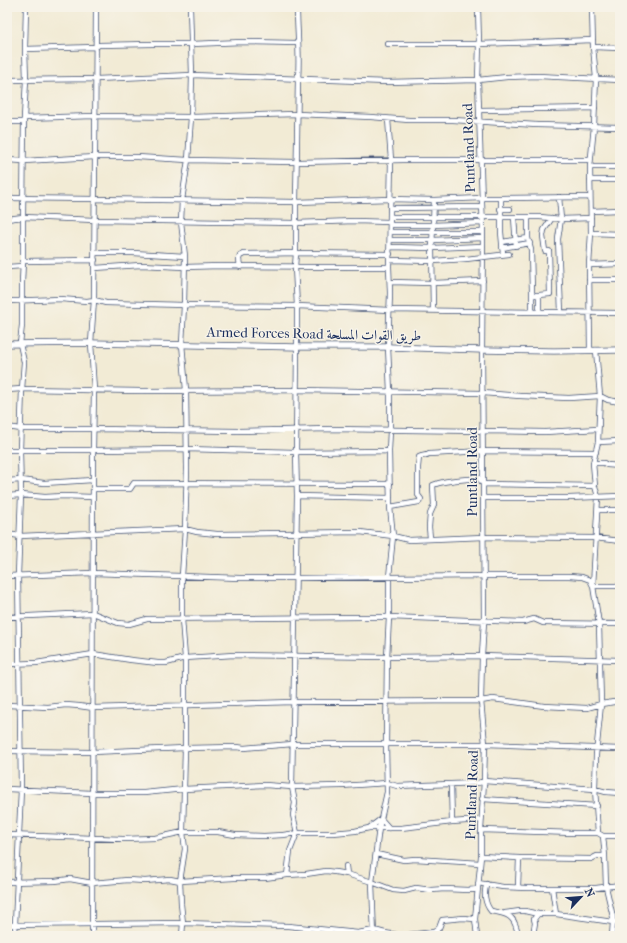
<svg xmlns="http://www.w3.org/2000/svg" width="627" height="943" font-family="'IM FELL French Canon',Amiri,serif">
  <rect width="100%" height="100%" fill="#f7f3e8"/>
  <filter id="ink" filterUnits="userSpaceOnUse"><feTurbulence type="fractalNoise" baseFrequency=".025" numOctaves="2"/><feDisplacementMap in="SourceGraphic" scale="8" xChannelSelector="R" yChannelSelector="G"/><feConvolveMatrix kernelMatrix="1 2 1 2 8 2 1 2 1" color-interpolation-filters="sRGB"/></filter>
  <filter id="wash" filterUnits="userSpaceOnUse"><feTurbulence type="fractalNoise" baseFrequency=".012" numOctaves="4" result="noise"/><feDisplacementMap in="SourceGraphic" scale="16" xChannelSelector="R" yChannelSelector="G"/><feGaussianBlur stdDeviation="0.9" result="paint"/><feColorMatrix in="noise" values="0 0 0 0 0 0 0 0 0 0 0 0 0 0 0 0 0 1.4 0 .05"/><feComposite in="paint" operator="in"/></filter>
  <g filter="url(#wash)">
    <rect width="100%" height="100%" fill="#f2ebd5"/>
  </g>
  <g filter="url(#ink)">
    <g fill="none" stroke-linecap="round" stroke-linejoin="round">
      <!-- minor casing -->
      <g stroke="#3b4b70" stroke-width="6">
        <path id="minor" d="M 388,44 L 479,44 L 593,40
          M 593,47 L 620,48
          M 25,49 L 96,47 L 99,45 L 152,44 L 191,44 L 243,42 L 298,43
          M 7,80 L 96,79 L 192,75 L 387,82 L 478,80 L 507,77 L 538,76 L 620,80
          M 479,110 L 595,108
          M 24,118 L 95,116 L 191,117 L 297,114 L 371,117 L 409,120 L 453,120 L 537,125 L 620,127
          M 7,122 L 24,122
          M 7,160 L 24,161 L 95,157 L 137,157 L 188,160 L 296,162 L 403,160 L 590,160
          M 590,167 L 620,167
          M 590,180 L 620,180
          M 559,197 L 561,219 L 558,239 L 561,312
          M 7,198 L 95,199 L 296,202 L 390,199 L 434,200 L 482,198 L 501,198 L 590,197
          M 501,198 L 501,232 L 503,254
          M 390,208 L 482,207
          M 500,209 L 510,209
          M 591,211 L 620,210
          M 390,217 L 540,217 L 561,219 L 591,218
          M 514,217 L 516,246
          M 528,217 L 528,238 L 531,250 L 532,292 L 532,312
          M 7,219 L 23,217 L 95,220 L 296,223 L 355,221 L 390,222
          M 390,225 L 432,225 L 483,223
          M 390,232 L 483,232
          M 591,233 L 620,234
          M 390,240 L 433,240 L 483,238
          M 502,242 L 528,238
          M 390,247 L 432,248 L 483,246
          M 502,248 L 530,243
          M 95,253 L 133,253 L 185,256
          M 390,260 L 433,261 L 466,259 L 509,254
          M 23,261 L 95,260
          M 589,265 L 620,264
          M 7,267 L 23,266
          M 240,267 L 239,259 L 240,256 L 244,254 L 296,253 L 390,254
          M 95,268 L 141,265 L 185,267 L 220,266 L 389,267
          M 589,280 L 620,280
          M 390,282 L 433,283 L 483,281
          M 532,295 L 539,295 L 550,294 L 549,251 L 545,251 L 543,236 L 544,230 L 552,218
          M 539,295 L 539,312
          M 7,301 L 60,299 L 87,301 L 94,300 L 106,303 L 184,305 L 297,306 L 390,310 L 620,313
          M 433,310 L 432,248 L 434,200
          M 590,350 L 589,265 L 591,233 L 590,167 L 594,126 L 596,78 L 593,47 L 592,7
          M 596,350 L 600,396 L 598,442 L 593,463 L 595,486 L 598,497 L 593,586 L 599,624 L 601,704 L 596,755 L 595,789 L 598,833 L 603,836 L 605,856 L 606,887 L 613,917 L 613,922 L 620,922
          M 7,390 L 22,389 L 141,391 L 297,390 L 483,393 L 520,396 L 569,398 L 600,396 L 608,400 L 620,402
          M 7,427 L 21,429 L 94,429 L 238,431 L 329,429 L 483,431 L 545,432 L 598,429
          M 598,442 L 620,441
          M 7,450 L 93,450 L 186,449 L 296,452 L 389,451
          M 593,463 L 604,463 L 607,465 L 620,466
          M 7,481 L 21,480 L 44,483 L 93,480
          M 93,489 L 130,489 L 134,483 L 390,484
          M 7,496 L 21,495 L 45,497 L 63,496 L 93,497
          M 297,496 L 390,498
          M 484,498 L 569,498 L 620,496
          M 390,507 L 419,502 L 421,499 L 418,495 L 418,467 L 419,457 C 423,455 426,456 429,454 L 483,451 L 596,452
          M 598,510 L 620,510
          M 7,534 L 20,536 L 185,529 L 197,532 L 217,534 L 360,532 L 393,536 L 409,540 L 484,537 L 595,538 L 620,541
          M 430,538 L 429,527 L 430,514 L 434,505 L 433,485 C 447,479 465,480 479,478 L 483,484 L 595,486
          M 7,576 L 93,573 L 240,578 L 295,578 L 484,576 L 569,576 L 582,577 L 590,580 L 593,586 L 620,586
          M 7,617 L 93,613 L 118,623 L 129,624 L 147,619 L 362,617 L 389,617 L 523,622 L 534,619 L 543,623 L 620,624
          M 7,664 L 36,663 L 93,654 L 131,660 L 158,663 L 166,663 L 185,658 L 234,655 L 387,657 L 482,656 L 620,660
          M 7,705 L 48,707 L 66,705 L 79,706 L 93,708 L 294,702 L 481,701 L 493,699 L 544,706 L 587,708 L 601,704 L 614,702 L 620,702
          M 7,751 L 92,752 L 185,748 L 237,747 L 244,748 L 293,744 L 485,744 L 620,749
          M 451,784 L 452,822
          M 7,789 L 92,793 L 144,793 L 184,789 L 265,785 L 292,787 L 341,786 L 387,783 L 397,786 L 478,783 L 484,781 L 595,789 L 606,792 L 620,793
          M 482,799 L 597,806
          M 369,828 L 381,819 L 389,828
          M 481,830 L 574,833 L 598,833
          M 7,835 L 123,839 L 155,838 L 183,832 L 218,832 L 235,835 L 264,836 L 283,835 L 297,833 L 333,833 L 355,831 L 369,828 L 401,828 L 452,822 L 481,820
          M 603,836 L 620,836
          M 376,854 L 404,860 L 415,859 L 480,863
          M 481,856 L 519,858 L 591,859 L 597,856 L 605,856
          M 346,866 L 347,874 L 372,882 L 393,890 L 404,891 L 416,888 L 431,890 L 445,889 L 468,890 L 478,889
          M 287,875 L 290,851 L 297,833 L 293,815 L 295,803 L 292,787 L 295,617 L 297,496 L 296,452 L 297,347 L 297,306 L 295,267 L 296,253 L 296,202 L 298,79 C 300,55 297,31 297,7
          M 7,882 L 55,881 L 70,879 L 92,883 L 128,880 L 145,881 L 170,879 L 180,881 L 234,878 L 265,878 L 287,875 L 306,874 L 326,871 L 335,872 L 347,874
          M 478,883 L 503,887 L 527,888 L 596,888 L 620,885
          M 487,884 C 483,892 485,904 491,911 C 500,913 511,913 515,924 C 517,928 517,932 519,936
          M 518,887 L 519,858
          M 552,888 L 556,914
          M 505,913 L 520,911 L 525,911 L 538,914 L 556,914 L 613,922 L 612,936
          M 7,925 L 183,923 L 288,926 L 358,933 L 374,930 L 385,933 L 397,935 L 408,935 L 434,932 L 439,928 L 442,920 L 463,918 L 475,919
          M 434,932 L 444,936
          M 16,936 L 15,925 L 21,789 L 18,575 L 21,495 L 20,450 L 22,389 L 24,362 L 20,344 L 22,325 L 22,283 L 23,261 L 23,217 L 24,118 L 26,80 L 25,49 L 26,7
          M 92,936 L 93,450 L 94,390 L 91,343 L 94,300 L 96,7
          M 182,936 L 183,923 L 181,904 L 180,881 L 185,849 L 183,832 L 185,748 L 185,658 L 182,619 L 182,576 L 185,529 L 187,469 L 186,390 L 182,344 L 184,305 L 185,256 L 181,222 L 182,200 L 188,160 L 191,117 L 192,75 L 190,7
          M 374,936 L 372,882 L 379,828 L 387,792 L 386,744 L 387,657 L 389,617 L 389,577 L 393,536 L 390,507 L 389,451 L 390,430 L 390,392 L 388,347 L 390,293 L 389,267 L 391,160 L 388,119
          M 477,936 L 475,919 L 481,856 L 481,830 L 484,781 L 485,744 L 481,701 L 482,656 L 484,621 L 482,350 L 483,232 L 478,80 L 479,44 L 478,7
          M 532,936 L 533,935 L 535,923 L 534,919 L 538,914"/>
      </g>
      <!-- tertiary casing -->
      <g stroke="#3b4b70" stroke-width="7">
        <path id="tertiary" d="M 7,344 L 91,343 L 297,347 L 388,347 L 482,350 L 554,351 L 620,350"/>
      </g>
      <!-- minor -->
      <use href="#minor" stroke="#fff" stroke-width="4.5"/>
      <!-- tertiary -->
      <use href="#tertiary" stroke="#fff" stroke-width="5.5"/>
    </g>
  </g>
  <g text-anchor="middle" dominant-baseline="central" stroke-width="3" stroke-linejoin="round" paint-order="stroke">
    <!-- street labels -->
    <g font-size="14" fill="#1b2f5e" stroke="#f7f3e8">
      <text transform="translate(469 148) rotate(-92)">Puntland Road</text>
      <text transform="translate(314 334) rotate(1)">Armed Forces Road طريق القوات المسلحة</text>
      <text transform="translate(472 472) rotate(-90)">Puntland Road</text>
      <text transform="translate(472 795) rotate(-88)">Puntland Road</text>
    </g>
  </g>
  <!-- margin -->
  <rect width="627" height="943" fill="none" stroke="#f7f3e8" stroke-width="24"/>
  <!-- north arrow -->
  <g transform="translate(581 897) rotate(64)" stroke="#f7f3e8" stroke-width="3" paint-order="stroke">
  <path d="M0-3L7 15L0 10L-7 15Z" fill="#1b2f5e"/>
  <text y="-6" font-size="11" font-weight="bold" text-anchor="middle" fill="#1b2f5e">N</text>
  </g>
</svg>
